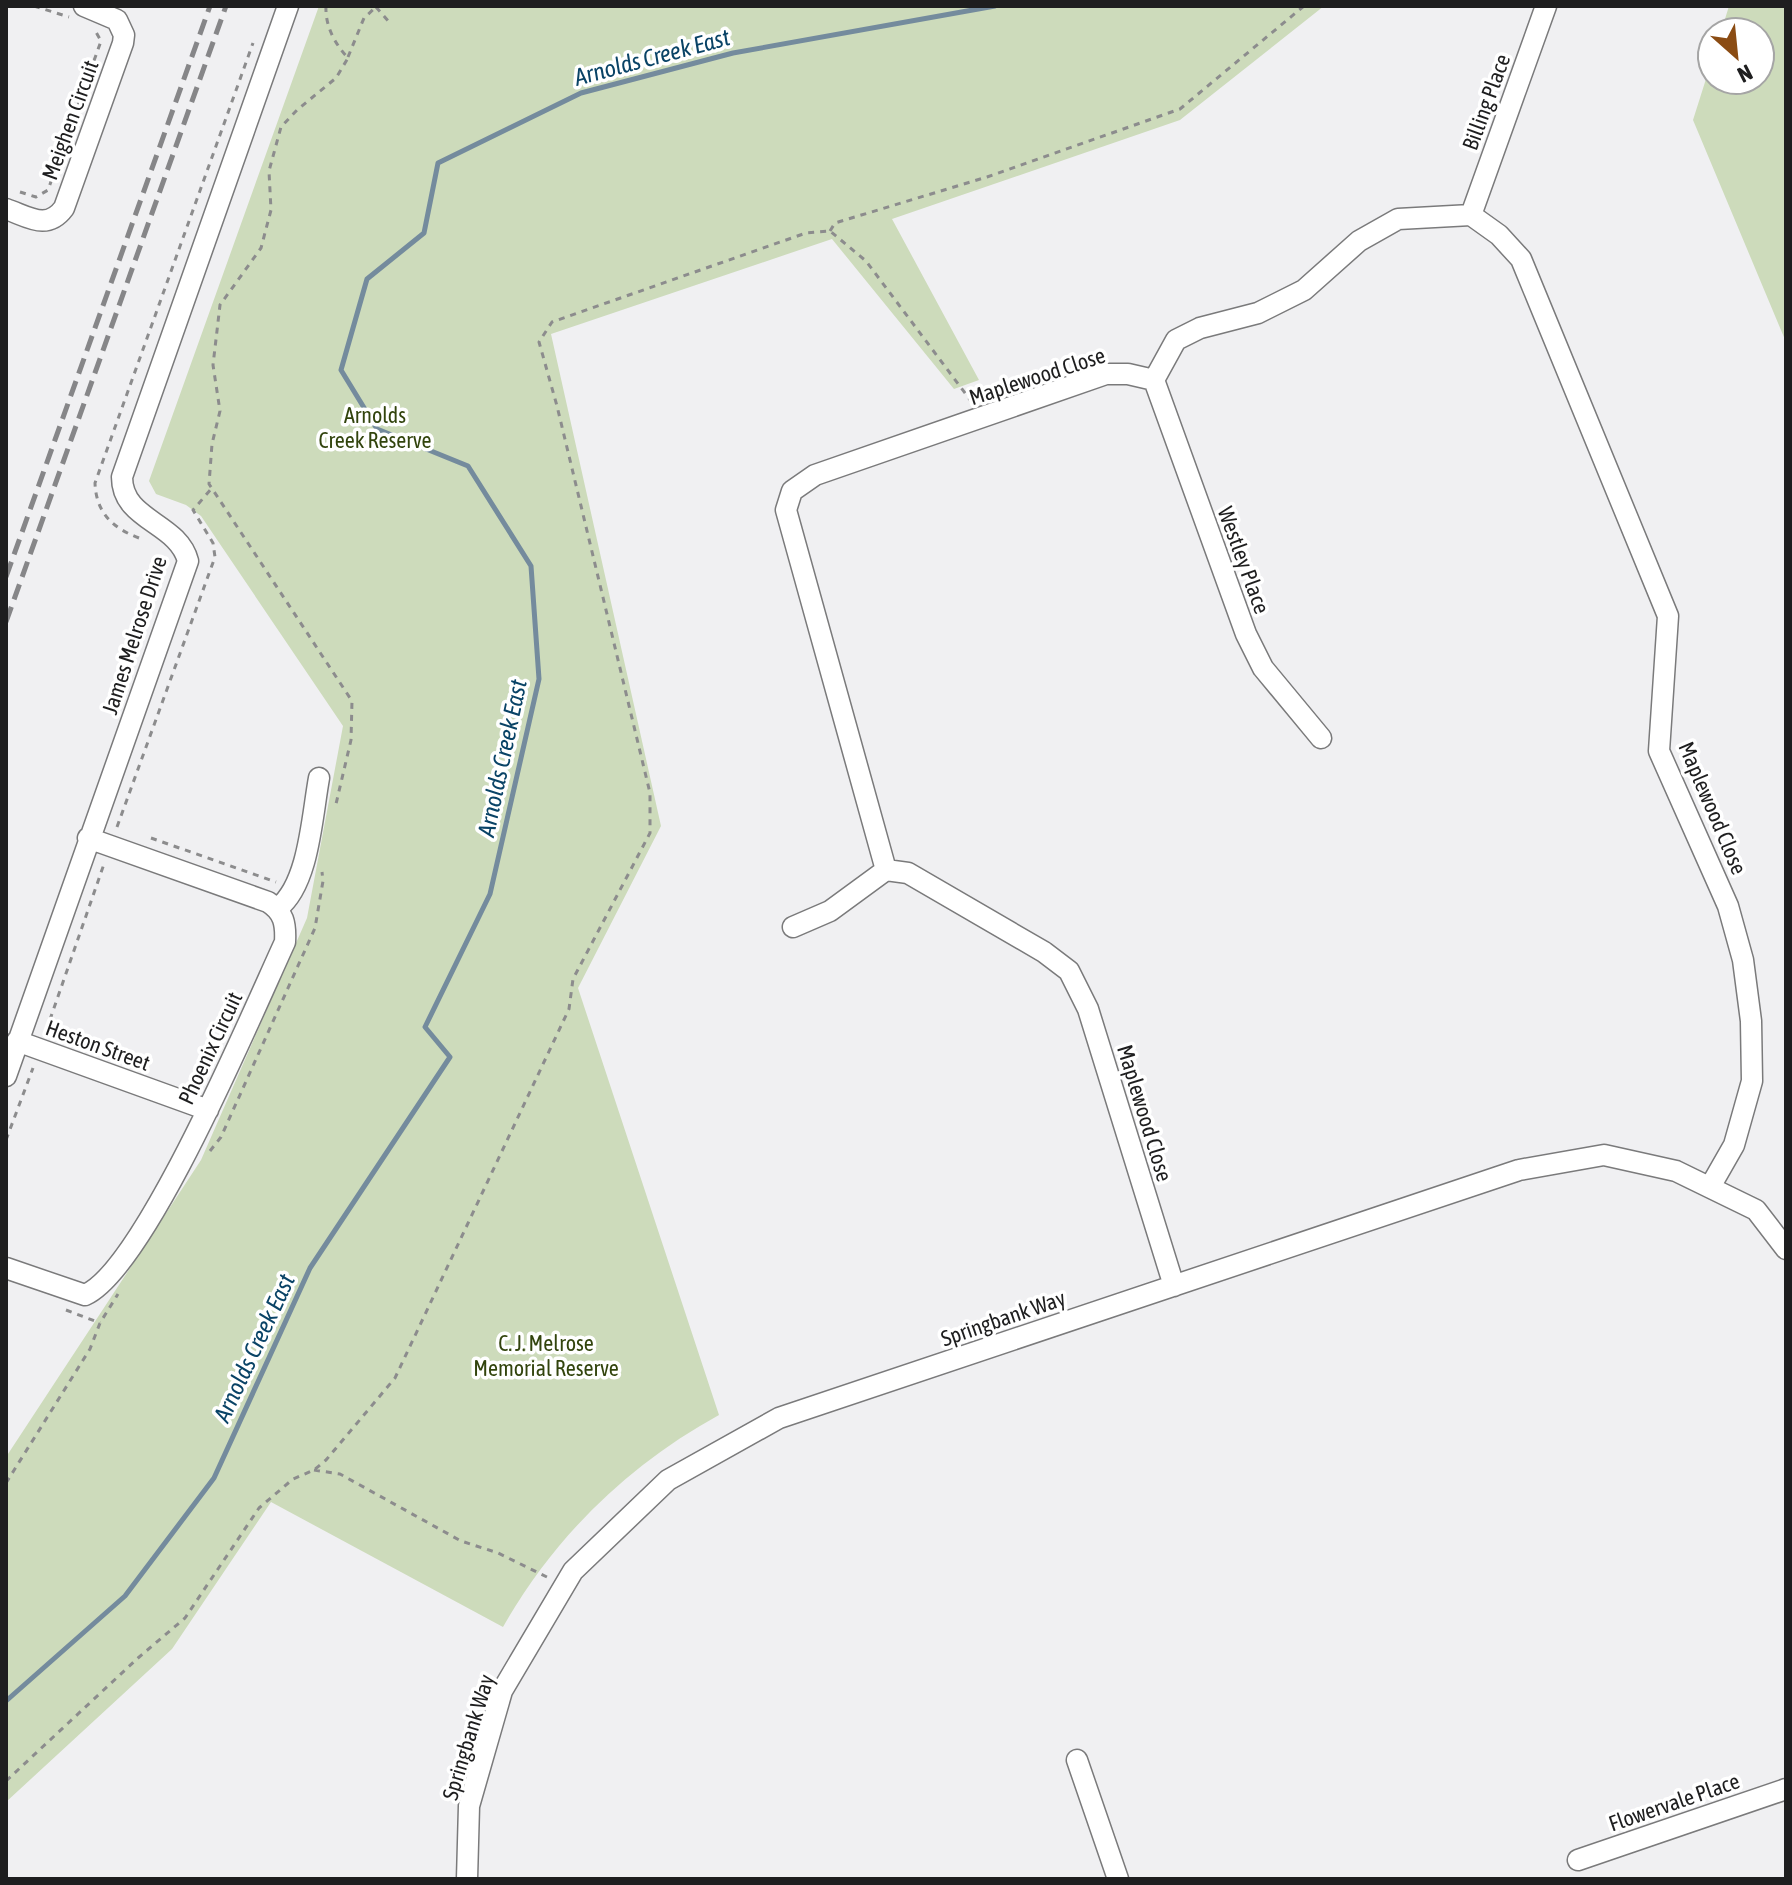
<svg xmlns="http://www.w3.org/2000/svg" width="1792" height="1885" font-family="'Asap Condensed',sans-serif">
  <rect width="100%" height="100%" fill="#f0f0f2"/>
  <!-- green -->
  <path fill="#cddbbb" d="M 319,6 L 1324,6 L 1180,120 L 892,219 L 979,380 L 954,389 L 832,239 L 551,334 L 661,826 L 578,988 L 719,1415 C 628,1465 554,1537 503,1627 L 271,1502 L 172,1649 L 6,1802 L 6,1457 L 201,1160 L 307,918 L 343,726 L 201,516 L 186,505 L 156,494 L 149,481 Z
    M 1729,6 L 1786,6 L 1786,342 L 1693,120 L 1712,60 L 1712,80 L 1760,80 L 1760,32 L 1721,32 Z"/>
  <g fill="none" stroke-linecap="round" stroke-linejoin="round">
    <!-- stream -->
    <path stroke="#748b9d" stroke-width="5" d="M 6,1701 L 125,1596 L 214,1478 L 310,1268 L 450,1057 L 425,1027 L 490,894 L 539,679 L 531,566 L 468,466 L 377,429 L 341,370 L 367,279 L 424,233 L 438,163 L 581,93 L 733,53 L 995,6"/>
    <!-- minor casing -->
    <g stroke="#7a7a7b" stroke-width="23">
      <path id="minor" d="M 6,209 C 29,217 47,231 64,208 L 123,43 L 124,35 L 117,20 L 84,6
        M 1471,215 L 1546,6
        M 1154,380 L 1246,634 L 1263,668 L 1321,738
        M 278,908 C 309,884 312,816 319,778
        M 793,927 L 830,911 L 886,870
        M 17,1041 L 208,1110
        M 6,1076 L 188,561 C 178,522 122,521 122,477 L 288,6
        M 6,1268 L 85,1295 C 145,1269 253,1011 285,942 C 286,924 284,912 268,902 L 88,838
        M 1174,1286 L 1088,1009 L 1069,971 L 1044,952 L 908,873 L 886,870 L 786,510 L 792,491 L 815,475 L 1106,374 L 1128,374 L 1154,380 L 1176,340 L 1200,328 L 1258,313 L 1304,290 L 1359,241 L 1398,219 L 1471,215 L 1499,235 L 1521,259 L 1668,616 L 1659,751 L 1728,906 L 1743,960 L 1751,1021 L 1752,1081 L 1734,1145 L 1710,1187
        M 1077,1760 L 1118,1879
        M 1578,1860 L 1786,1789
        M 467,1879 L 469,1806 L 502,1691 L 573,1571 L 668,1480 L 779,1418 L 1519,1170 L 1604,1155 L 1676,1171 L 1756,1210 L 1786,1249"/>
    </g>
    <!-- path -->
    <path stroke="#8c8c8d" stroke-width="3" stroke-dasharray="6 6" stroke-linecap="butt" d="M 34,6 L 69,17
      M 326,6 C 325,26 335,44 348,58 L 336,78 L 297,110 L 281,127 L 269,171 L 271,210 L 261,248 L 220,305 L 213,365 L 220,411 L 212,444 L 209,484 L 352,701 L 351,740 L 336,804
      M 376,7 L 389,22
      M 348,57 L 364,18 L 377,6
      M 20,192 L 36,197 L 48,190 L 101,41 L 96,32
      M 830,231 L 835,223 L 987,177 L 1180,109 L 1304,6
      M 139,538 C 112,528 96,512 95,483 L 253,43
      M 117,827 L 215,557 L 213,543 L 193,510 L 212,488
      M 151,838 L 276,882
      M 46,1031 L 104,864
      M 6,1140 L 33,1068
      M 210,1151 L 221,1137 L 315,928 L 323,881 L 322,872
      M 66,1310 L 100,1323
      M 314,1470 L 340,1474 L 461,1541 L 498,1553 L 549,1578
      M 6,1483 L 90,1349 L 100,1323 L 118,1294
      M 6,1781 L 138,1658 L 185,1618 L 259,1508 L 293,1479 L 314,1470 L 326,1460 L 395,1378 L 569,1009 L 573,979 L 650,833 L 650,793 L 557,406 L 539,342 L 552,322 L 806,233 L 830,231 L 866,261 L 971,401"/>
    <!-- minor -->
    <use href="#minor" stroke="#fff" stroke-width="20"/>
    <!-- rail -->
    <path stroke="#868688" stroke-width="5" stroke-dasharray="16 8" stroke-linecap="butt" d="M 6,577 L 210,6
      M 6,622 L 226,6"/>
  </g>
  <g text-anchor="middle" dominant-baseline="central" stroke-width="7" stroke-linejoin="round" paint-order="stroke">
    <!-- street labels -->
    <g font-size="22" fill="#1e1e1f" stroke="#fff">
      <text transform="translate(1486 102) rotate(-70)">Billing Place</text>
      <text transform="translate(70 120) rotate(-70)">Meighen Circuit</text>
      <text transform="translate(1037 376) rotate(-18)">Maplewood Close</text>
      <text transform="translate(1244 560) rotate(70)">Westley Place</text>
      <text transform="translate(134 635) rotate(-72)">James Melrose Drive</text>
      <text transform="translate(1713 808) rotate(67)">Maplewood Close</text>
      <text transform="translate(98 1045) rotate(20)">Heston Street</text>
      <text transform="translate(210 1048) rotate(-65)">Phoenix Circuit</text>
      <text transform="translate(1145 1113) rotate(73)">Maplewood Close</text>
      <text transform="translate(1003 1318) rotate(-19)">Springbank Way</text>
      <text transform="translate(468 1737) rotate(-73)">Springbank Way</text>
      <text transform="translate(1674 1802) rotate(-19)">Flowervale Place</text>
    </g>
    <!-- park labels -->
    <g font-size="22" fill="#32440d" stroke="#fff">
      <text x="375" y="415">Arnolds<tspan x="375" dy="25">Creek Reserve</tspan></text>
      <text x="546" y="1343">C. J. Melrose<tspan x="546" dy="25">Memorial Reserve</tspan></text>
    </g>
    <!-- water labels -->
    <g font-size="24" font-style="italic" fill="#094366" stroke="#fff">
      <text transform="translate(652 57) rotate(-15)">Arnolds Creek East</text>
      <text transform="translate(502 758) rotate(-78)">Arnolds Creek East</text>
      <text transform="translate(254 1348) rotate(-65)">Arnolds Creek East</text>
    </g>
  </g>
  <!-- border -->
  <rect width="1792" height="1885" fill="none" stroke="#1e1e1f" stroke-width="16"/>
  <!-- north arrow -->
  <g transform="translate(1736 56) rotate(153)"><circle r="38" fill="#ffffff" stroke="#a5a5a5" stroke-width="2"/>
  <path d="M0-6L14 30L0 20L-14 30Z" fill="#8b4c13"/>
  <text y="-12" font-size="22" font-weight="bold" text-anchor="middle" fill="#1e1e1f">N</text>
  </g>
</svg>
